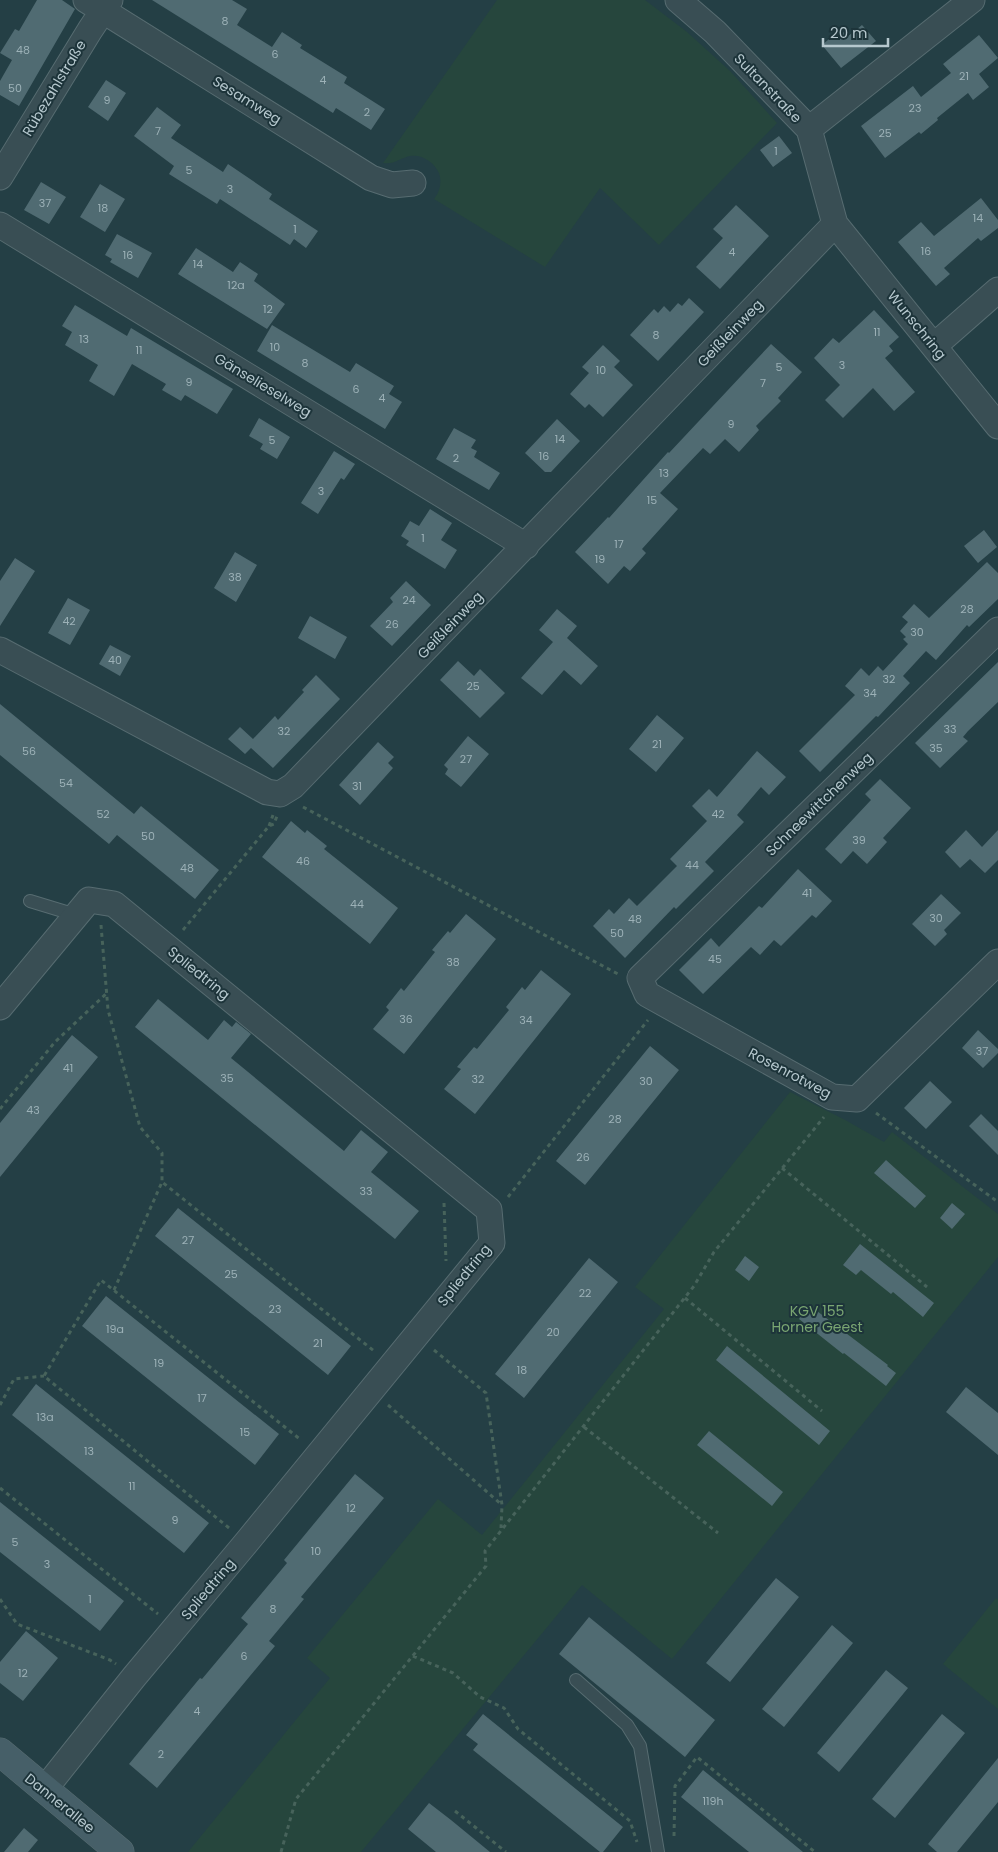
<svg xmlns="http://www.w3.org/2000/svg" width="998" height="1852" font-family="Poppins,sans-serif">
  <rect width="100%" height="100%" fill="#243f45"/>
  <!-- green -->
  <path fill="#26463d" d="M 497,0 L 645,0 L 687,32 L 730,71 L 777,123 L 659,245 L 600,188 L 545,267 L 434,199 C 440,192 442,182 439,173 C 434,162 422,154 410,156 C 400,158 394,165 383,163 Z
    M 790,1092 L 847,1121 L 884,1142 L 892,1132 L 998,1214 L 998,1257 L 672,1659 L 582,1585 L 361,1852 L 188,1852 L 330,1678 L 307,1658 L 438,1499 L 482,1535 L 664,1309 L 635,1287 Z
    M 996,1598 L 998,1600 L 998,1709 L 943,1664 Z"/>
  <!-- building -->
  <path fill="#506b72" d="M 37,0 L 62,0 L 75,9 L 19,106 L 0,95 L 0,81 L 12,60 L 0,53 L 15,29 L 19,31 Z
    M 152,0 L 232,0 L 247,9 L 237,25 L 272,47 L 282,32 L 302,45 L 300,48 L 347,77 L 344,83 L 385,109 L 371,130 L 336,108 L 333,113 Z
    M 862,25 L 876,41 L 841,68 L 822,45 L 841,29 L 847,37 Z
    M 979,35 L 998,58 L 979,74 L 989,87 L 973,100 L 968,93 L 937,118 L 938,120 L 921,134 L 919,132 L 885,158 L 861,126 L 913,86 L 921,97 L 951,73 L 943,64 Z
    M 106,80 L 126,93 L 108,121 L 88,107 Z
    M 157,107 L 181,125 L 171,138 L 223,172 L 228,164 L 272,194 L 269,199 L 318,231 L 306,248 L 294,239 L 290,245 L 220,199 L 217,204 L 169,174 L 174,166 L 134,136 Z
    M 779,136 L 792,153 L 773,167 L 760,150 Z
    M 41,182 L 66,197 L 49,224 L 24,210 Z
    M 100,184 L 125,199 L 105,232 L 80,217 Z
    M 981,198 L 998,220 L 998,228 L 981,241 L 978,238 L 944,268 L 950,274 L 936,286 L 898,242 L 921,222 L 934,236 Z
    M 736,205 L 769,236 L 720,289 L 696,267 L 723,238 L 713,229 Z
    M 117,234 L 152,253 L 138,278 L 110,262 L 112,259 L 105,255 Z
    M 196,248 L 233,272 L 240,262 L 258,274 L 254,281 L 285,304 L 267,329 L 178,274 Z
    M 689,298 L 704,312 L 658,361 L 630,335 L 654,309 L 658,313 L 664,306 L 670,312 L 678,303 L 682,306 Z
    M 75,305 L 127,336 L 131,328 L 233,389 L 217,414 L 185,395 L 181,401 L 162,390 L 166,384 L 132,364 L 114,396 L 89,381 L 98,365 L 65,345 L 72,332 L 62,326 Z
    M 874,310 L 899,337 L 889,346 L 893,351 L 885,358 L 915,392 L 894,411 L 873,388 L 843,418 L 825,400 L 840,385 L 814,358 L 833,338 L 839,343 Z
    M 272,325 L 350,372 L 356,363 L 394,386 L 389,394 L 402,402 L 385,429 L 257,351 Z
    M 771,344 L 802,372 L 778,398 L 781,401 L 756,426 L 759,430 L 739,452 L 725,439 L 710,454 L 703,448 L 660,493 L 678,509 L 642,549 L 646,553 L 630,571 L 624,566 L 608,584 L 575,552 L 608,517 L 609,518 L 668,452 L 669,453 Z
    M 603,345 L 620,361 L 614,367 L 633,385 L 603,417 L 589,404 L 585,408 L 570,394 L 589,373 L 582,367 Z
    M 259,418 L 290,437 L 277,459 L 260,449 L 263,444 L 249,436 Z
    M 557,419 L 580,441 L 551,472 L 545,472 L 525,453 Z
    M 454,428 L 476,440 L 471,448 L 477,451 L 474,457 L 500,473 L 489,490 L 436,459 Z
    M 334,451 L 355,464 L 344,480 L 341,478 L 318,514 L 301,503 Z
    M 430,509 L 452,523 L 441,540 L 457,550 L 445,569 L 406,545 L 409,541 L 401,536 L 410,521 L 419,526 Z
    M 984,530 L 997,547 L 978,563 L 964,546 Z
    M 235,552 L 257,565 L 236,602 L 214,588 Z
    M 15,558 L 35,571 L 0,626 L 0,581 Z
    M 987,562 L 998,573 L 998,599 L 969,627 L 967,625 L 936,660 L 926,651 L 903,676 L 910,683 L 878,717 L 876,716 L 820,772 L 799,751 L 855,695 L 845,686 L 861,668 L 869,676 L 878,666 L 883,671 L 908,644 L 903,639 L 906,637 L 900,631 L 908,622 L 902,617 L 914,604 L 929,618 Z
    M 406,581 L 431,605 L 392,646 L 370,626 L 393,602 L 390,598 Z
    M 68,598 L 90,610 L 70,645 L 48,633 Z
    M 557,609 L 577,626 L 567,638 L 598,666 L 581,685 L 564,670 L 542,695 L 521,678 L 553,642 L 539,630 Z
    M 310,616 L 347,637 L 335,659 L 298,638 Z
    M 110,645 L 131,656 L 120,676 L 99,664 Z
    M 458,661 L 474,676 L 480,669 L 505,693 L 480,718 L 440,680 Z
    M 998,662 L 998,702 L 968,731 L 963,737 L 968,741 L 940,768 L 915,743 Z
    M 316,675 L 340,699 L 273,768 L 251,748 L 245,754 L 228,739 L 240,727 L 253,739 L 275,716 L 278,720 L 304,692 L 302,690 Z
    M 0,704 L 134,814 L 141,806 L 219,870 L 195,899 L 117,835 L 109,844 L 0,755 Z
    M 657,715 L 684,738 L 656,772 L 629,749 Z
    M 468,736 L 489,754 L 461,787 L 445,774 L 448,769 L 444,765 Z
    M 378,742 L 394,757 L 388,763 L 393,768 L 360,805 L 339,785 Z
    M 757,751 L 786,777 L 769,795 L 761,787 L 737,815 L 744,822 L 705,862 L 714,871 L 676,909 L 674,907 L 625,958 L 593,926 L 609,909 L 614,914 L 629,898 L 637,906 L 677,866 L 670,859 L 707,821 L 692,806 L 709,789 L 717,797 Z
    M 880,779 L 911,808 L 883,838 L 887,842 L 867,864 L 853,851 L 841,864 L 825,849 L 871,800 L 865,794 Z
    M 291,821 L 305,833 L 307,830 L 327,846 L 324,849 L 398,908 L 370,944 L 262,857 Z
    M 966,830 L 982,847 L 998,830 L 998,860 L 985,873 L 970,859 L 960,868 L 945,852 Z
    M 798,869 L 832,901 L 816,918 L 812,915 L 781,946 L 774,940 L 760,955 L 751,947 L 703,994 L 679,970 L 711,938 L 719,947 L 759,906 L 762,908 Z
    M 941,894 L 961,913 L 944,930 L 947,934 L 935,946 L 912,924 Z
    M 466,914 L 496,939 L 404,1054 L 373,1029 L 389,1010 L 386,1007 L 401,988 L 404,991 L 435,952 L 432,950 L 448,931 L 450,933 Z
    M 541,970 L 571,994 L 475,1114 L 444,1089 L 461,1069 L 457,1067 L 474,1047 L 477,1049 L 509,1010 L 506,1007 L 522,987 L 525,990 Z
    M 158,999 L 208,1040 L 224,1020 L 232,1027 L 236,1022 L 251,1034 L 231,1058 L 344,1151 L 361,1130 L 388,1152 L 371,1172 L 419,1211 L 395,1239 L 135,1027 Z
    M 978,1030 L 998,1049 L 998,1053 L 983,1068 L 962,1048 Z
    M 72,1035 L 98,1057 L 0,1177 L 0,1123 Z
    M 650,1046 L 679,1070 L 585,1185 L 556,1161 Z
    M 930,1081 L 952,1102 L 926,1129 L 904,1108 Z
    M 981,1114 L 998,1131 L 998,1155 L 969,1126 Z
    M 886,1160 L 926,1196 L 915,1208 L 874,1173 Z
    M 952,1203 L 965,1214 L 952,1229 L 940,1218 Z
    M 178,1208 L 351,1346 L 328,1375 L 155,1236 Z
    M 860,1244 L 934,1303 L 923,1317 L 893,1292 L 891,1294 L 861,1270 L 856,1275 L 843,1265 Z
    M 745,1256 L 759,1267 L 749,1281 L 735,1270 Z
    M 589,1258 L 618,1282 L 524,1398 L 495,1374 Z
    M 106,1296 L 279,1434 L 255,1465 L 82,1326 Z
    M 809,1305 L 888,1365 L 887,1366 L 896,1373 L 886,1386 L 844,1353 L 843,1354 L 799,1319 Z
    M 727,1346 L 830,1431 L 819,1445 L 716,1360 Z
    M 36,1384 L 209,1523 L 184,1553 L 12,1415 Z
    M 966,1387 L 998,1413 L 998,1455 L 946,1412 Z
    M 709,1431 L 783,1492 L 772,1506 L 697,1445 Z
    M 355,1474 L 384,1498 L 301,1597 L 304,1599 L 269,1641 L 275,1646 L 157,1788 L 129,1764 L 200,1678 L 202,1679 L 248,1624 L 241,1618 L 287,1563 L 284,1560 Z
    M 0,1502 L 124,1601 L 100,1631 L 0,1552 Z
    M 776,1578 L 799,1597 L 730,1682 L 706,1663 Z
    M 589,1617 L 715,1720 L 685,1757 L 559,1654 Z
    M 832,1625 L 853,1643 L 784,1727 L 762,1709 Z
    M 26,1631 L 58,1658 L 23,1701 L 0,1683 L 0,1662 Z
    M 886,1670 L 908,1688 L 839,1772 L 817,1753 Z
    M 483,1714 L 623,1827 L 603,1852 L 600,1852 L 473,1750 L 478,1744 L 466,1735 Z
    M 942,1714 L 965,1733 L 895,1818 L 872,1799 Z
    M 998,1758 L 998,1802 L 957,1852 L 937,1852 L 928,1844 Z
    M 703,1770 L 746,1805 L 803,1852 L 749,1852 L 724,1832 L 681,1797 Z
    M 429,1803 L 451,1820 L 490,1852 L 436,1852 L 408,1829 Z
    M 24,1828 L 38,1840 L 28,1852 L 4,1852 Z"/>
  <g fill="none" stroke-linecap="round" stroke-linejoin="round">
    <!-- lane casing -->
    <g stroke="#576c71" stroke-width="14">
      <path id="lane" d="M 30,901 L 76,915
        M 576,1680 L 627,1725 L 640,1746 L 658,1852"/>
    </g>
    <!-- street casing -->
    <g stroke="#576c71" stroke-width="27">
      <path id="street" d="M 86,0 L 371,178 L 392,185 L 413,183
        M 678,0 L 715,32 L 809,129 L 835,224 L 998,426
        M 809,129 L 972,0
        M 0,177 L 90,30 L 110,0
        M 0,225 L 526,546
        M 934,346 L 998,290
        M 998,630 L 640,978 L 647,994 L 832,1097 L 857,1099 L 998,962
        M 0,650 L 267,792 L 280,794 L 293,786 L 835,224
        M 0,1007 L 89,900 L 114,904 L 489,1210 L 492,1243 L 246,1543 L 134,1677 L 44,1790"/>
    </g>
    <!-- secondary casing -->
    <g stroke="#576c71" stroke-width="29">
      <path id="secondary" d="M 0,1752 L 120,1852"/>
    </g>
    <!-- path -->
    <path stroke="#47635b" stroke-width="3" stroke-dasharray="4 4" stroke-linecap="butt" d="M 303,807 L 618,974
      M 269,826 L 273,815
      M 101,925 L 108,1010 L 140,1127 L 162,1153 L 162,1182
      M 183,930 L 269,826 L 274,824 L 277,816
      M 0,1109 L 55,1042 L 107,993
      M 876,1113 L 998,1202
      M 782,1168 L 927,1287
      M 508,1197 L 648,1020
      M 444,1203 L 446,1261
      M 114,1290 L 162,1182 L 374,1351
      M 685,1298 L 822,1411
      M 434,1350 L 486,1393 L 502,1505 L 501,1528
      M 0,1405 L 14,1379 L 44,1376
      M 388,1405 L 502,1505
      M 584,1427 L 718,1533
      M 0,1488 L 158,1614
      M 229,1528 L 44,1376 L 101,1280 L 301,1440
      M 0,1599 L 17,1624 L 110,1660 L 116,1664
      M 413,1656 L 453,1673 L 480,1697 L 504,1708 L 518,1729 L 630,1821 L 637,1842
      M 455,1811 L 506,1852
      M 674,1836 L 675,1786 L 697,1757 L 815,1852
      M 281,1852 L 296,1799 L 486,1566 L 485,1551 L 694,1286 L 714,1252 L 824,1117"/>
    <!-- lane -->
    <use href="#lane" stroke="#394e54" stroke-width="12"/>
    <!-- street -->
    <use href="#street" stroke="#394e54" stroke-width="25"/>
    <!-- secondary -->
    <use href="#secondary" stroke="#465f68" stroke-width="28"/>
  </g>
  <g text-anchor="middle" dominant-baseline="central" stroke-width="4" stroke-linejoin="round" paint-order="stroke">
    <!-- number labels -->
    <g font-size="11" fill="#9cb1b7">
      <text x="225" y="21">8</text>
      <text x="23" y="50">48</text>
      <text x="275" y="54">6</text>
      <text x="964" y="76">21</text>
      <text x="323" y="80">4</text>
      <text x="15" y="88">50</text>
      <text x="107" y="100">9</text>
      <text x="915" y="108">23</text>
      <text x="367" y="112">2</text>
      <text x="158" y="131">7</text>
      <text x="885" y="133">25</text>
      <text x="776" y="151">1</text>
      <text x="189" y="170">5</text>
      <text x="230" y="189">3</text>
      <text x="45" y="203">37</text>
      <text x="103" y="208">18</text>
      <text x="978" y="218">14</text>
      <text x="295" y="229">1</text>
      <text x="926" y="251">16</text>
      <text x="732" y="252">4</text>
      <text x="128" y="255">16</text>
      <text x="198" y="264">14</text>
      <text x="236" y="285">12a</text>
      <text x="268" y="309">12</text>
      <text x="877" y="332">11</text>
      <text x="656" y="335">8</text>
      <text x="84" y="339">13</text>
      <text x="275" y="347">10</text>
      <text x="139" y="350">11</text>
      <text x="305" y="363">8</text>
      <text x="842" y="365">3</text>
      <text x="779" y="367">5</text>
      <text x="601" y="370">10</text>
      <text x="189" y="382">9</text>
      <text x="763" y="383">7</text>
      <text x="356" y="389">6</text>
      <text x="382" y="398">4</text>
      <text x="731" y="424">9</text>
      <text x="560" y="439">14</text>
      <text x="272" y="440">5</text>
      <text x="544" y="456">16</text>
      <text x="456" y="458">2</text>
      <text x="664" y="473">13</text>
      <text x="321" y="491">3</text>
      <text x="652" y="500">15</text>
      <text x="423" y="538">1</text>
      <text x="619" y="544">17</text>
      <text x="600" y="559">19</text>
      <text x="235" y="577">38</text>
      <text x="409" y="600">24</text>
      <text x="967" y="609">28</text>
      <text x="69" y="621">42</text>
      <text x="392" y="624">26</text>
      <text x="917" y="632">30</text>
      <text x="115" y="660">40</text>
      <text x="889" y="679">32</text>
      <text x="473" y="686">25</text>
      <text x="870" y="693">34</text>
      <text x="950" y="729">33</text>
      <text x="284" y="731">32</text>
      <text x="657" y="744">21</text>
      <text x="936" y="748">35</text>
      <text x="29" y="751">56</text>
      <text x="466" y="759">27</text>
      <text x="66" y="783">54</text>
      <text x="357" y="786">31</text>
      <text x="103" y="814">52</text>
      <text x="718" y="814">42</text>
      <text x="148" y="836">50</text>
      <text x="859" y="840">39</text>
      <text x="303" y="861">46</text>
      <text x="692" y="865">44</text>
      <text x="187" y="868">48</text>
      <text x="807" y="893">41</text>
      <text x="357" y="904">44</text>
      <text x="936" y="918">30</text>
      <text x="635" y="919">48</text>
      <text x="617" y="933">50</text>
      <text x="715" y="959">45</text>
      <text x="453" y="962">38</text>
      <text x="406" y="1019">36</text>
      <text x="526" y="1020">34</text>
      <text x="982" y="1051">37</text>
      <text x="68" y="1068">41</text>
      <text x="227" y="1078">35</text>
      <text x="478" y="1079">32</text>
      <text x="646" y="1081">30</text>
      <text x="33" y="1110">43</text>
      <text x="615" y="1119">28</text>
      <text x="583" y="1157">26</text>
      <text x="366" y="1191">33</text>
      <text x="188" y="1240">27</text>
      <text x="231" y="1274">25</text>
      <text x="585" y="1293">22</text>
      <text x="275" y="1309">23</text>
      <text x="115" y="1329">19a</text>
      <text x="553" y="1332">20</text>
      <text x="318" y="1343">21</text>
      <text x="159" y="1363">19</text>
      <text x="522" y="1370">18</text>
      <text x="202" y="1398">17</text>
      <text x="45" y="1417">13a</text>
      <text x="245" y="1432">15</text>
      <text x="89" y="1451">13</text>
      <text x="132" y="1486">11</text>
      <text x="351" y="1508">12</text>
      <text x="175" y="1520">9</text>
      <text x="15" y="1542">5</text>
      <text x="316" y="1551">10</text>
      <text x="47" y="1564">3</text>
      <text x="90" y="1599">1</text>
      <text x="273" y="1609">8</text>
      <text x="244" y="1656">6</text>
      <text x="23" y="1673">12</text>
      <text x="197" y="1711">4</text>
      <text x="161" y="1754">2</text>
      <text x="713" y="1801">119h</text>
    </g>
    <!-- street labels -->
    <g font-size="14" fill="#b6c8ce" stroke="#1d343a">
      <text transform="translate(54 88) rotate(-59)">Rübezahlstraße</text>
      <text transform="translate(768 88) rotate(46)">Sultanstraße</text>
      <text transform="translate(247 100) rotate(32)">Sesamweg</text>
      <text transform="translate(917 325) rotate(51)">Wunschring</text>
      <text transform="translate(730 333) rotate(-46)">Geißleinweg</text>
      <text transform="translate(263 385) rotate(31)">Gänselieselweg</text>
      <text transform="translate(450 625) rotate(-46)">Geißleinweg</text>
      <text transform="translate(819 804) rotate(-44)">Schneewittchenweg</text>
      <text transform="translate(199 973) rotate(39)">Spliedtring</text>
      <text transform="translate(790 1073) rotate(28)">Rosenrotweg</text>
      <text transform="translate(464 1275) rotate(-51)">Spliedtring</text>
      <text transform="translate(208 1589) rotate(-50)">Spliedtring</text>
      <text transform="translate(60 1803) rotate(39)">Dannerallee</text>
    </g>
    <!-- park labels -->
    <g font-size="14" fill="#7aa672" stroke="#1d343a">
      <text x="817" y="1311">KGV 155<tspan x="817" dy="16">Horner Geest</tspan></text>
    </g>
  </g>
  <!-- scale -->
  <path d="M823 38v8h65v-8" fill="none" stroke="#b6c8ce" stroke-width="2.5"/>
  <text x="830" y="38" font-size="15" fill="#b6c8ce" stroke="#1d343a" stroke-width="4" paint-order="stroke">20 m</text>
</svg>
